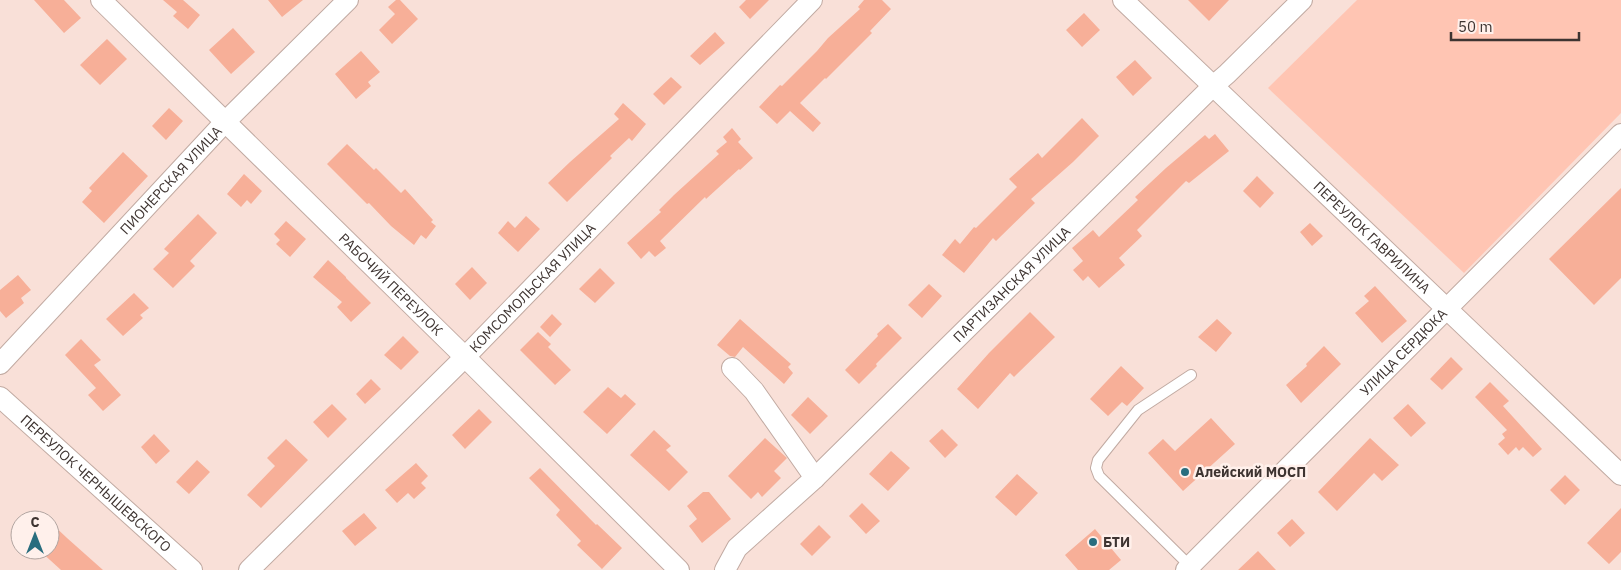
<svg xmlns="http://www.w3.org/2000/svg" width="1621" height="570" font-family="'IBM Plex Sans',sans-serif">
  <rect width="100%" height="100%" fill="#f9e0d8"/>
  <!-- green -->
  <path fill="#ffc5b3" d="M 1357,0 L 1621,0 L 1621,113 L 1464,273 L 1268,88 Z"/>
  <!-- building -->
  <path fill="#f7af98" d="M 34,0 L 64,0 L 81,18 L 64,33 Z
    M 163,0 L 183,0 L 200,15 L 188,29 L 173,16 L 177,12 Z
    M 268,0 L 303,0 L 282,17 Z
    M 396,0 L 400,0 L 418,19 L 392,44 L 379,30 L 395,14 L 388,7 Z
    M 746,0 L 769,0 L 750,19 L 739,7 Z
    M 864,0 L 882,0 L 891,9 L 870,31 L 872,33 L 826,79 L 825,78 L 800,103 L 821,123 L 813,132 L 790,111 L 777,124 L 759,107 L 780,85 L 782,86 L 817,51 L 828,38 L 860,9 L 858,7 Z
    M 1188,0 L 1229,0 L 1209,21 Z
    M 1084,13 L 1100,30 L 1082,47 L 1066,30 Z
    M 233,28 L 255,52 L 231,74 L 209,50 Z
    M 715,32 L 725,43 L 700,65 L 690,56 Z
    M 107,39 L 127,59 L 100,85 L 80,65 Z
    M 361,51 L 380,72 L 368,82 L 371,86 L 356,99 L 335,74 Z
    M 1135,60 L 1152,78 L 1133,96 L 1116,77 Z
    M 671,77 L 682,87 L 664,105 L 653,94 Z
    M 623,103 L 646,124 L 632,141 L 629,138 L 610,156 L 612,158 L 567,202 L 548,183 L 570,162 L 619,119 L 614,114 Z
    M 169,108 L 183,121 L 166,140 L 152,126 Z
    M 1082,118 L 1099,136 L 1073,162 L 1031,199 L 1035,203 L 996,241 L 993,238 L 964,273 L 942,255 L 955,239 L 960,244 L 974,227 L 976,228 L 1017,187 L 1009,179 L 1038,153 L 1042,158 Z
    M 732,128 L 741,139 L 738,142 L 753,158 L 740,170 L 739,169 L 706,199 L 705,197 L 660,241 L 666,248 L 655,257 L 649,251 L 641,259 L 627,243 L 661,212 L 659,210 L 674,195 L 719,154 L 716,151 L 727,142 L 723,137 Z
    M 1215,134 L 1229,151 L 1189,183 L 1186,181 L 1137,230 L 1142,236 L 1119,258 L 1125,265 L 1099,288 L 1088,276 L 1083,281 L 1073,270 L 1083,261 L 1072,248 L 1093,230 L 1099,237 L 1138,200 L 1135,197 L 1166,168 L 1205,135 L 1209,139 Z
    M 347,144 L 374,170 L 376,168 L 401,193 L 405,189 L 433,220 L 431,222 L 436,226 L 426,239 L 421,235 L 414,245 L 391,226 L 369,203 L 367,204 L 327,164 Z
    M 123,152 L 148,176 L 104,223 L 82,202 L 92,191 L 89,188 Z
    M 244,174 L 262,191 L 251,204 L 247,200 L 241,207 L 227,194 Z
    M 1257,176 L 1274,193 L 1260,208 L 1243,191 Z
    M 1621,188 L 1621,278 L 1594,305 L 1549,259 Z
    M 198,214 L 217,233 L 190,261 L 195,266 L 173,288 L 153,269 L 169,253 L 164,249 Z
    M 526,216 L 540,229 L 518,252 L 498,233 L 508,221 L 515,228 Z
    M 286,221 L 306,239 L 290,257 L 276,244 L 280,240 L 274,234 Z
    M 1310,223 L 1323,236 L 1312,246 L 1300,232 Z
    M 328,260 L 346,277 L 346,278 L 371,303 L 351,322 L 337,307 L 342,302 L 313,277 Z
    M 472,267 L 487,283 L 470,300 L 455,284 Z
    M 600,268 L 615,283 L 595,303 L 579,289 Z
    M 18,275 L 31,290 L 21,298 L 24,303 L 6,318 L 0,311 L 0,290 Z
    M 929,284 L 942,296 L 922,318 L 908,305 Z
    M 1375,286 L 1407,321 L 1382,343 L 1355,313 L 1369,301 L 1364,296 Z
    M 134,293 L 149,308 L 140,315 L 143,318 L 123,336 L 106,319 Z
    M 1030,312 L 1055,337 L 1014,377 L 1010,373 L 978,409 L 957,389 L 989,353 Z
    M 552,314 L 562,324 L 550,337 L 540,327 Z
    M 740,319 L 791,364 L 788,367 L 793,373 L 784,384 L 743,347 L 735,357 L 730,356 L 717,345 Z
    M 1217,319 L 1232,333 L 1216,352 L 1198,337 Z
    M 888,324 L 902,338 L 876,364 L 877,366 L 859,384 L 845,370 L 878,336 L 877,334 Z
    M 538,332 L 551,344 L 548,347 L 571,370 L 555,385 L 520,350 Z
    M 403,336 L 419,352 L 401,370 L 384,355 Z
    M 81,339 L 101,360 L 94,365 L 121,395 L 103,411 L 88,395 L 96,388 L 65,355 Z
    M 1324,346 L 1341,364 L 1301,403 L 1286,385 L 1307,366 L 1306,364 Z
    M 1451,357 L 1463,369 L 1442,390 L 1430,379 Z
    M 1121,366 L 1144,388 L 1127,406 L 1122,402 L 1108,416 L 1090,399 Z
    M 371,379 L 381,389 L 365,404 L 356,394 Z
    M 1490,382 L 1509,401 L 1503,406 L 1542,449 L 1533,457 L 1523,447 L 1519,451 L 1516,447 L 1508,455 L 1498,444 L 1505,438 L 1502,434 L 1507,430 L 1475,397 Z
    M 608,387 L 621,398 L 625,394 L 636,404 L 607,434 L 583,412 Z
    M 808,397 L 828,416 L 810,434 L 791,415 Z
    M 332,404 L 347,419 L 328,438 L 313,422 Z
    M 1408,404 L 1426,423 L 1411,437 L 1393,418 Z
    M 479,409 L 492,422 L 465,449 L 452,435 Z
    M 1211,418 L 1235,444 L 1183,491 L 1148,453 L 1163,439 L 1175,451 Z
    M 942,429 L 958,445 L 945,458 L 929,441 Z
    M 654,430 L 671,446 L 666,450 L 688,472 L 669,491 L 630,455 Z
    M 154,434 L 170,451 L 156,464 L 141,447 Z
    M 765,438 L 787,458 L 774,471 L 781,478 L 762,497 L 758,492 L 751,499 L 728,476 Z
    M 1370,438 L 1399,465 L 1382,481 L 1374,473 L 1337,511 L 1318,492 Z
    M 286,439 L 308,460 L 261,508 L 247,495 L 275,466 L 267,458 Z
    M 891,451 L 910,468 L 888,491 L 869,474 Z
    M 197,460 L 210,472 L 189,494 L 176,482 Z
    M 416,463 L 428,476 L 421,483 L 426,488 L 414,499 L 408,493 L 397,503 L 385,490 Z
    M 540,468 L 596,525 L 597,524 L 622,548 L 602,569 L 577,545 L 581,541 L 556,515 L 560,510 L 529,478 Z
    M 1017,474 L 1038,493 L 1016,516 L 995,497 Z
    M 1565,475 L 1580,490 L 1565,505 L 1550,490 Z
    M 703,492 L 709,492 L 731,519 L 702,543 L 689,526 L 697,519 L 687,506 Z
    M 862,503 L 880,521 L 866,534 L 849,516 Z
    M 1621,508 L 1621,552 L 1609,564 L 1587,543 Z
    M 364,513 L 377,528 L 355,546 L 342,531 Z
    M 1292,519 L 1305,533 L 1290,547 L 1277,533 Z
    M 50,522 L 67,538 L 103,570 L 61,570 L 39,550 L 50,550 Z
    M 819,525 L 831,537 L 812,556 L 800,544 Z
    M 1095,529 L 1121,560 L 1109,570 L 1078,570 L 1065,555 Z
    M 1258,551 L 1276,570 L 1238,570 Z"/>
  <g fill="none" stroke-linecap="round" stroke-linejoin="round">
    <!-- service casing -->
    <g stroke="#c1aaa2" stroke-width="12">
      <path id="service" d="M 1190,566 L 1099,476 L 1096,468 L 1098,460 L 1138,410 L 1191,375"/>
    </g>
    <!-- minor casing -->
    <g stroke="#c1aaa2" stroke-width="22">
      <g id="minor">
        <path id="s1" d="M 101,0 L 465,357 L 679,570"/>
        <path id="s2" d="M 1123,0 L 1621,475"/>
        <path id="s3" d="M 0,364 L 225,122 L 348,0"/>
        <path d="M 732,368 L 754,391 L 815,478"/>
        <path id="s4" d="M 0,397 L 192,570"/>
        <path id="s5" d="M 249,570 L 465,357 L 812,0"/>
        <path id="s6" d="M 725,570 L 737,548 L 815,478 L 1213,86 L 1227,74 L 1302,0"/>
        <path id="s7" d="M 1186,570 L 1621,134"/>
      </g>
    </g>
    <!-- service -->
    <use href="#service" stroke="#fff" stroke-width="10"/>
    <!-- minor -->
    <use href="#minor" stroke="#fff" stroke-width="20"/>
  </g>
  <!-- markers -->
  <g fill="#296d7e" stroke="#fff0eb" stroke-width="2">
    <circle cx="1185" cy="472" r="5"/>
    <circle cx="1093" cy="542" r="5"/>
  </g>
  <g text-anchor="middle" dominant-baseline="central" stroke-width="5" stroke-linejoin="round" paint-order="stroke">
    <!-- street labels -->
    <g font-size="14" fill="#3e3431" stroke="#fff0eb">
      <text stroke="none"><textPath href="#s3" startOffset="251">ПИОНЕРСКАЯ УЛИЦА</textPath></text>
      <text stroke="none"><textPath href="#s2" startOffset="344">ПЕРЕУЛОК ГАВРИЛИНА</textPath></text>
      <text stroke="none"><textPath href="#s1" startOffset="406">РАБОЧИЙ ПЕРЕУЛОК</textPath></text>
      <text stroke="none"><textPath href="#s6" startOffset="406">ПАРТИЗАНСКАЯ УЛИЦА</textPath></text>
      <text stroke="none"><textPath href="#s5" startOffset="400">КОМСОМОЛЬСКАЯ УЛИЦА</textPath></text>
      <text stroke="none"><textPath href="#s7" startOffset="308">УЛИЦА СЕРДЮКА</textPath></text>
      <text stroke="none"><textPath href="#s4" startOffset="129">ПЕРЕУЛОК ЧЕРНЫШЕВСКОГО</textPath></text>
    </g>
    <!-- poi labels -->
    <g font-size="14" font-weight="bold" fill="#3e3431" stroke="#fff0eb" text-anchor="start">
      <text x="1195" y="472">Алейский МОСП</text>
      <text x="1103" y="542">БТИ</text>
    </g>
  </g>
  <!-- north arrow -->
  <g transform="translate(35 535)"><circle r="24" fill="#fff0eb" stroke="#b2a5a1"/>
  <path d="M0-4L9 19L0 12L-9 19Z" fill="#296d7e"/>
  <text y="-8" font-size="14" font-weight="bold" text-anchor="middle" fill="#3e3431">С</text>
  </g>
  <!-- scale -->
  <path d="M1451 32v8h128v-8" fill="none" stroke="#3e3431" stroke-width="2.5"/>
  <text x="1458" y="32" font-size="15" fill="#3e3431" stroke="#fff0eb" stroke-width="4" paint-order="stroke">50 m</text>
</svg>
